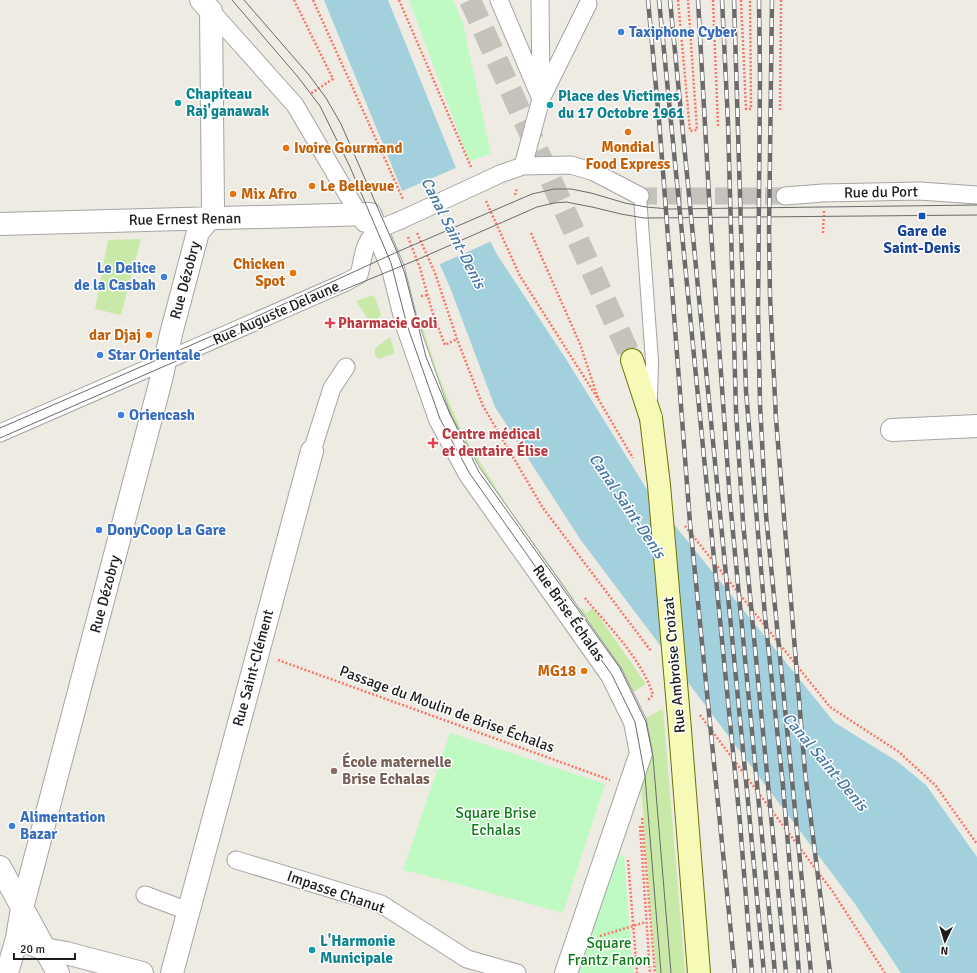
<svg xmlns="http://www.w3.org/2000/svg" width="977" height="973" font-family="Signika,sans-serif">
  <rect width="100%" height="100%" fill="#eeebe3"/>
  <!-- grass -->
  <path fill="#c8e9a8" d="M 141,239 L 121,315 L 95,309 L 108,240 Z
    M 374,295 L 381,315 L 372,325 L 356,301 Z
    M 420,318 C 431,356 444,393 461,429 L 453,433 L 412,319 Z
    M 390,337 L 395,353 L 379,359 L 375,356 L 375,348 Z
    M 466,439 L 506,504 L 575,600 L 568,605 L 459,442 Z
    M 582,608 L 586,613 L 593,608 L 646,684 L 629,695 L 575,614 Z
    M 663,709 L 685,973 L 656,973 L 640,776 L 640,721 Z"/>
  <!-- park -->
  <path fill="#bffac3" d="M 409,0 L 453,0 L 463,23 L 491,154 L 469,161 Z
    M 450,733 L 605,784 L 563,913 L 454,883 L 403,870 Z
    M 618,854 L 624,857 L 633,973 L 578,973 Z"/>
  <!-- water -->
  <path fill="#a3d0dd" d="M 324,0 L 388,0 L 456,168 L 496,253 L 566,359 L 651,496 L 834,722 L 898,762 L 926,785 L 977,857 L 977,973 L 901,973 L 855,904 L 580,539 L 495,407 L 451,290 L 441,267 L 403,193 Z"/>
  <!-- pier -->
  <path fill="#eeebe3" d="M 458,167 L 492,241 L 438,265 L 400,192 Z"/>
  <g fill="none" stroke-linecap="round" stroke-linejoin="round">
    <!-- pedestrian-tunnel -->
    <path stroke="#c4c2bb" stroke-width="17" stroke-dasharray="17 8" stroke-linecap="butt" d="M 640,196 L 785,196"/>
    <!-- secondary-tunnel -->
    <path stroke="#c4c2bb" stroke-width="22" stroke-dasharray="22 11" stroke-linecap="butt" d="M 470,0 L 632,360"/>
    <!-- service casing -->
    <g stroke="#a4a4a4" stroke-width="14">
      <path id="service" d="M 640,196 L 652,361 L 651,399"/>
    </g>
    <!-- pedestrian casing -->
    <g stroke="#a4a4a4" stroke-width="19">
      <path id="pedestrian" d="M 499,0 L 541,99 L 523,166
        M 540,0 L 541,91
        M 211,11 L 295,105 L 364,223
        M 541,99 L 588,4
        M 485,181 L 500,174 L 523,166 L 571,165 L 594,172 L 640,196
        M 785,196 L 823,193 L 920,191 L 977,195
        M 0,433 L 346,282 L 359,275 C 363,261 363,240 378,230 C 385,226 394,223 401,220
        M 312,451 L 332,388 L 346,367
        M 236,860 L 381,904 L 467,959 L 517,973
        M 145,895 L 188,911"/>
    </g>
    <!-- minor casing -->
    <g stroke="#a4a4a4" stroke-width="24">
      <path id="minor" d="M 0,224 L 370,214 L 393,269 L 407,325 L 440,419 L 470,474 L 612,675 L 635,722 L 641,753 L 566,973
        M 892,430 L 977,426
        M 0,867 L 58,973
        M 17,938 L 44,949 L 66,953 L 142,973
        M 7,973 L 17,938 L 22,908 L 161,380 L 171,334 L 198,232 L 210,218 L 213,208 L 211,11 L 201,0
        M 172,973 L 312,451"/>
    </g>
    <!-- secondary casing -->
    <g stroke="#697404" stroke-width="24">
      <path id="secondary" d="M 632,360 L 651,418
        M 680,730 L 699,973"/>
    </g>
    <!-- path -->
    <path stroke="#fa7668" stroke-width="2.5" stroke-dasharray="2 2" stroke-linecap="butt" d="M 294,0 L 333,79 L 310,94
      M 313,0 L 403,199
      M 399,0 L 471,167
      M 678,0 L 690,131 L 697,130 L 688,0
      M 713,0 L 718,126
      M 741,0 L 746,109 L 751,109 L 750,0
      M 780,110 L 781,0
      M 515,195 L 517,188
      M 486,201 L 520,276 L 600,402 L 633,458
      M 417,233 L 435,273 L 457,339 L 483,406 L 543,508 L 651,651
      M 531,233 L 580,344 L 598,398
      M 823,233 L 824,211
      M 408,237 L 420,268 L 432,311 L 445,345 L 457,339
      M 421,296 L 428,295
      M 685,526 L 830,707 L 899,752 L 936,786 L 977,844
      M 585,598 C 609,627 642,659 653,695 L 647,701
      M 278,660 L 610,780
      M 700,715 L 833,892 L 885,973
      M 642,818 L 655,973
      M 640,826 L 650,973
      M 628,860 L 637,973
      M 600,936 L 646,922"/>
    <!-- service -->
    <use href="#service" stroke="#fff" stroke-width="12"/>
    <!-- pedestrian -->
    <use href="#pedestrian" stroke="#fff" stroke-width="17"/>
    <!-- minor -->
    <use href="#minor" stroke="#fff" stroke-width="22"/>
    <!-- secondary -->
    <use href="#secondary" stroke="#f7fab6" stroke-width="22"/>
    <!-- tram -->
    <path stroke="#6b6b6b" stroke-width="1" d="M 232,0 L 298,77 L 320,106 L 350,167 L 391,263 L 407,325 L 440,419 L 470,474 L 612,675 L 635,722 L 645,776 L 661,973
      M 244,0 L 309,75 L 326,98 L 341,124 L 397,252 L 405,274 L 426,357 L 450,414 L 479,472 L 620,668 L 646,722 L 653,757 L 671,973
      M 0,428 L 251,319 L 397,252 L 532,194 L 554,189 L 571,189 L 591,193 L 625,203 L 646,207 L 669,209 L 977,205
      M 0,438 L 261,324 L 421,258 L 537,207 L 554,203 L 566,202 L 592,207 L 621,214 L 644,218 L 977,215"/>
    <!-- rail casing -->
    <g stroke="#6b6b6b" stroke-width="4.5">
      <path id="rail" d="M 648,0 L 659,120 L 690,523 L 735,973
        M 659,0 L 740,823 L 752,973
        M 670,0 L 747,791 L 764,973
        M 698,0 L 711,232 L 730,501 L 775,973
        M 722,0 L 728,122 L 736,411 L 743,522 L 786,973
        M 734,0 L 746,391 L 765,616 L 783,786 L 799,973
        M 759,0 L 760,77 L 758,311 L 760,404 L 766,515 L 811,973
        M 772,0 L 769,232 L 770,296 L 776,419 L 805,772 L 830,973"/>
    </g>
    <!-- rail -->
    <use href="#rail" stroke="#fff" stroke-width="3" stroke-dasharray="9" stroke-linecap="butt"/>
    <!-- pedestrian-bridge casing -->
    <g stroke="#a4a4a4" stroke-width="19" stroke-linecap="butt">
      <path id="pedestrian-bridge" d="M 401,220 L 485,181"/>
    </g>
    <!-- secondary-bridge casing -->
    <g stroke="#697404" stroke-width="24" stroke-linecap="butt">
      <path id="secondary-bridge" d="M 651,418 L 659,485 L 680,730"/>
    </g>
    <!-- pedestrian-bridge -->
    <use href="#pedestrian-bridge" stroke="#fff" stroke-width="17"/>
    <!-- secondary-bridge -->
    <use href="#secondary-bridge" stroke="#f7fab6" stroke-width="22"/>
  </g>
  <!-- markers -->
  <g fill="#3f7fe0" stroke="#fff" stroke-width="1.5">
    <circle cx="621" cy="32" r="4"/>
    <circle cx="164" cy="277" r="4"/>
    <circle cx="100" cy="355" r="4"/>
    <circle cx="121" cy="415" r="4"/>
    <circle cx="99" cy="530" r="4"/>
    <circle cx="12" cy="826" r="4"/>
  </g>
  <g fill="#0f9aa8" stroke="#fff" stroke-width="1.5">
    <circle cx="178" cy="103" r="4"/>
    <circle cx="550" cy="105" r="4"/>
    <circle cx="312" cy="950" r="4"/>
  </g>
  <g fill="#e8710a" stroke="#fff" stroke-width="1.5">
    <circle cx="628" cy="132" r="4"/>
    <circle cx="286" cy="148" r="4"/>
    <circle cx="312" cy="186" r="4"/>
    <circle cx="233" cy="194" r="4"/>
    <circle cx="293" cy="273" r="4"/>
    <circle cx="149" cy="335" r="4"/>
    <circle cx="584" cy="671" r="4"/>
  </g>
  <rect fill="#1a4fb4" stroke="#fff" stroke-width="1.5" x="918" y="212" width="8" height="8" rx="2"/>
  <g fill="#e0444e" stroke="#fff" stroke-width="1.5">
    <path d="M328 317h4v4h4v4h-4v4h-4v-4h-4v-4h4z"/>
    <path d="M431 437h4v4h4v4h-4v4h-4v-4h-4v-4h4z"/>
  </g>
  <circle fill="#8d6e63" stroke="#fff" stroke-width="1.5" cx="334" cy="771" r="4"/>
  <g text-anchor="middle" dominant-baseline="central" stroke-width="3" stroke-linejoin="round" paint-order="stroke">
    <!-- shop labels -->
    <g font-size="15" font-weight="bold" fill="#366cbe" stroke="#fff" text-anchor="start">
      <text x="629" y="32">Taxiphone Cyber</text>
      <text x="156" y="268" text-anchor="end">Le Delice<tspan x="156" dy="17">de la Casbah</tspan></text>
      <text x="108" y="355">Star Orientale</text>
      <text x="129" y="415">Oriencash</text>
      <text x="107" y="530">DonyCoop La Gare</text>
      <text x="20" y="817">Alimentation<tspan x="20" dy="17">Bazar</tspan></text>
    </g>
    <!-- culture labels -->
    <g font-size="15" font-weight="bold" fill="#0d838f" stroke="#fff" text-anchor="start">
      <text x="186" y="94">Chapiteau<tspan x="186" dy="17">Raj'ganawak</tspan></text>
      <text x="558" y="96">Place des Victimes<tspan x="558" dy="17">du 17 Octobre 1961</tspan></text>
      <text x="320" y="941">L'Harmonie<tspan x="320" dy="17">Municipale</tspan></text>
    </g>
    <!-- food labels -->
    <g font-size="15" font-weight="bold" fill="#c56008" stroke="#fff" text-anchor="start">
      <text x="628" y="147" text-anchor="middle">Mondial<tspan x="628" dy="17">Food Express</tspan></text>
      <text x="294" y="148">Ivoire Gourmand</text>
      <text x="320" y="186">Le Bellevue</text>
      <text x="241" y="194">Mix Afro</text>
      <text x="285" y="264" text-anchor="end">Chicken<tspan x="285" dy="17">Spot</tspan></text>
      <text x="141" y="335" text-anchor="end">dar Djaj</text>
      <text x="576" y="671" text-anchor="end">MG18</text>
    </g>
    <!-- street labels -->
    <g font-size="15" fill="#1d1d1d" stroke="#fff">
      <text transform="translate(881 192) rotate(-1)">Rue du Port</text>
      <text transform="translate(185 219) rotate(-1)">Rue Ernest Renan</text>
      <text transform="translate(185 280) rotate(-75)">Rue Dézobry</text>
      <text transform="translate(276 313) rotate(-24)">Rue Auguste Delaune</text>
      <text transform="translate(105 594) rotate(-75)">Rue Dézobry</text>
      <text transform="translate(569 613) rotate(55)">Rue Brise Échalas</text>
      <text transform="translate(674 665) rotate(-95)">Rue Ambroise Croizat</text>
      <text transform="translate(253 668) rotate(-75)">Rue Saint-Clément</text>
      <text transform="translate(447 709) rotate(20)">Passage du Moulin de Brise Échalas</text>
      <text transform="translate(336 892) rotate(19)">Impasse Chanut</text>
    </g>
    <!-- transit labels -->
    <g font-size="15" font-weight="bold" fill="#164399" stroke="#fff">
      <text x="922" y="231">Gare de<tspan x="922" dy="17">Saint-Denis</tspan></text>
    </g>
    <!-- health labels -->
    <g font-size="15" font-weight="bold" fill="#be3a42" stroke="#fff" text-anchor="start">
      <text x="338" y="323">Pharmacie Goli</text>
      <text x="442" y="434">Centre médical<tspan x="442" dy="17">et dentaire Élise</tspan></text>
    </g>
    <!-- education labels -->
    <g font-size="15" font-weight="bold" fill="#785e54" stroke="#fff" text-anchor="start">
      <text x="342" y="762">École maternelle<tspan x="342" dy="17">Brise Echalas</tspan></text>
    </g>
    <!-- park labels -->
    <g font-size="15" fill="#0b7c13" stroke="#fff">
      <text x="496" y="813">Square Brise<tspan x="496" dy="17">Echalas</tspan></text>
      <text x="609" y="943">Square<tspan x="609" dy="17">Frantz Fanon</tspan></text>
    </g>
    <!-- water labels -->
    <g font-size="16" font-style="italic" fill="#4677a5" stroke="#fff">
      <text transform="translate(453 233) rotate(63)">Canal Saint-Denis</text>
      <text transform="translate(627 506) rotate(56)">Canal Saint-Denis</text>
      <text transform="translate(825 762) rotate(50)">Canal Saint-Denis</text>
    </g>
  </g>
  <!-- north arrow -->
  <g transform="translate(945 941) rotate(184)" stroke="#ffffff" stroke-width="3" paint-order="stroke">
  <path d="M0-3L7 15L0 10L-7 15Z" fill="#1d1d1d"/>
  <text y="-6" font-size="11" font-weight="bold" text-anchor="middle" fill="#1d1d1d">N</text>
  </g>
  <!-- scale -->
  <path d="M14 953v6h61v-6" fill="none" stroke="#1d1d1d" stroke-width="2"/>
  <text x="20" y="953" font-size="12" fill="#1d1d1d" stroke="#ffffff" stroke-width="3" paint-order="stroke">20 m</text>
</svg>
